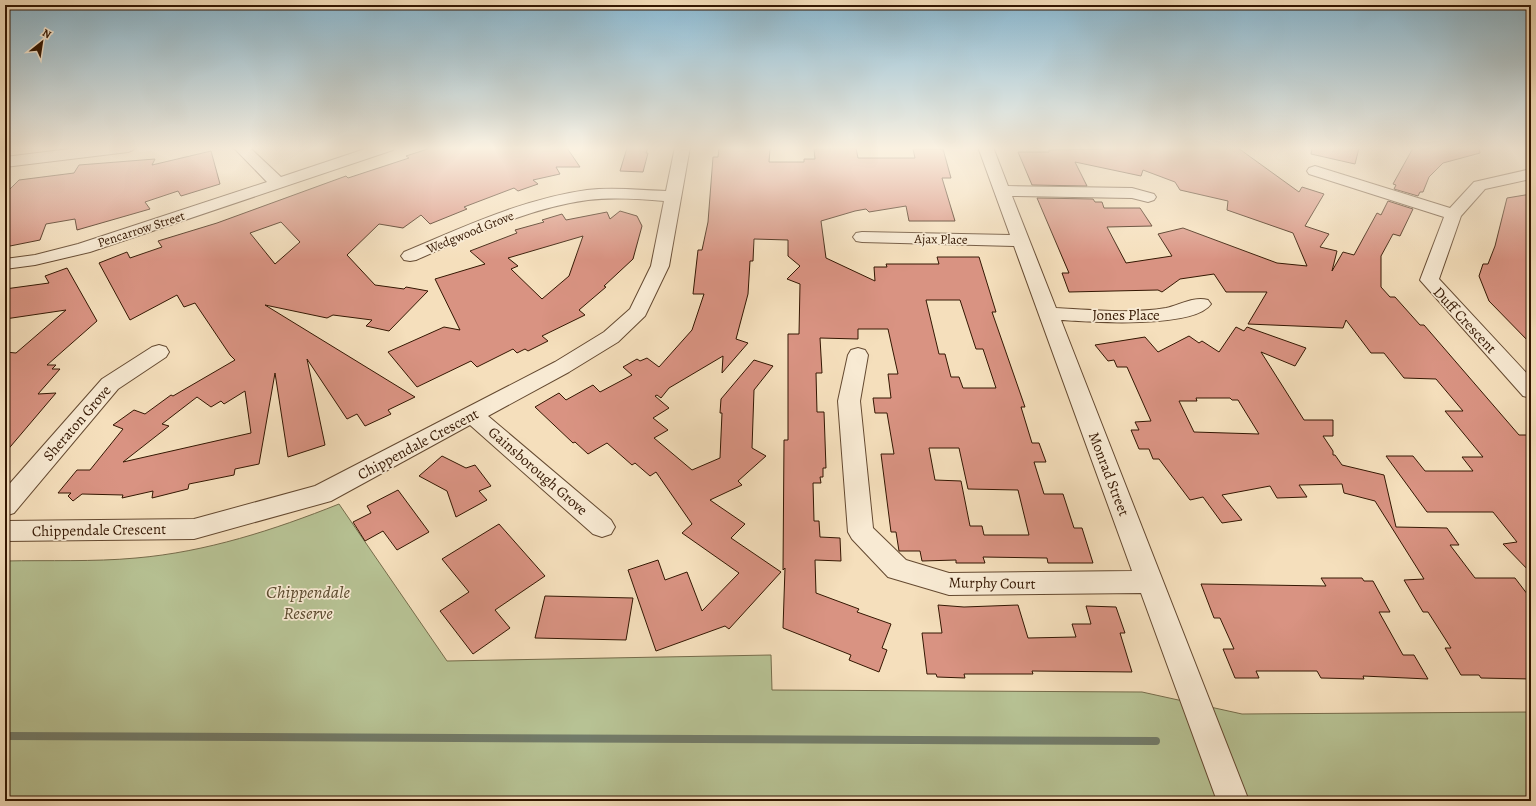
<svg xmlns="http://www.w3.org/2000/svg" width="1536" height="806" font-family="Alegreya,serif">
  <rect width="100%" height="100%" fill="#f5dfbc"/>
  <filter id="stains"><feTurbulence type="fractalNoise" baseFrequency=".005" numOctaves="4"/><feColorMatrix values="0 0 0 0 .2 0 0 0 0 .09 0 0 0 0 .02 0 0 0 .5 -.17"/></filter>
  <radialGradient id="worn" r=".72"><stop offset=".6" stop-color="#630" stop-opacity="0"/><stop offset="1" stop-color="#630" stop-opacity=".3"/></radialGradient>
  <!-- green -->
  <path fill="#b7c294" stroke="#766c4b" d="M 339,504 L 447,661 L 771,655 L 772,690 L 1142,692 L 1242,714 L 1531,712 L 1531,801 L 5,801 L 5,561 C 49,560 93,562 136,558 C 206,552 274,530 339,504 Z"/>
  <g fill="none" stroke-linecap="round" stroke-linejoin="round">
    <!-- stream -->
    <path stroke="#727b69" stroke-width="8" d="M 5,736 L 1156,741"/>
  </g>
  <!-- building -->
  <path fill="#d99382" stroke="#341702" fill-rule="evenodd" d="M 431,148 L 567,148 L 580,167 L 556,167 L 560,174 L 533,180 L 538,184 L 518,191 L 514,188 L 464,207 L 467,209 L 430,224 L 421,215 L 403,228 L 379,224 L 347,255 L 375,285 L 404,289 L 406,287 L 428,291 L 389,331 L 366,326 L 372,320 L 333,315 L 327,318 L 265,305 L 415,397 L 388,410 L 391,414 L 365,426 L 357,414 L 347,419 L 307,359 L 325,445 L 288,457 L 275,373 L 259,464 L 235,469 L 234,475 L 189,484 L 188,489 L 152,498 L 153,491 L 122,498 L 123,495 L 82,494 L 73,501 L 68,496 L 71,493 L 58,493 L 77,470 L 90,470 L 123,429 L 113,425 L 134,410 L 145,414 L 171,395 L 173,396 L 235,360 L 230,355 L 195,303 L 184,307 L 177,295 L 130,320 L 99,263 L 127,252 L 130,258 L 162,247 L 158,241 L 217,223 L 346,176 L 348,178 L 409,158 L 406,156 ZM 281,222 L 300,242 L 275,264 L 250,233 ZM 245,391 L 251,433 L 123,462 L 169,426 L 162,424 L 197,397 L 211,407 L 221,401 L 224,404 Z
    M 627,148 L 648,148 L 646,153 L 648,153 L 643,172 L 620,171 Z
    M 719,148 L 770,148 L 769,162 L 804,162 L 804,159 L 815,159 L 814,149 L 856,148 L 858,158 L 915,158 L 913,149 L 943,149 L 951,178 L 942,178 L 955,221 L 909,221 L 906,206 L 869,212 L 866,209 L 855,211 L 821,221 L 826,258 L 875,281 L 874,267 L 887,267 L 886,264 L 939,264 L 937,257 L 979,257 L 996,312 L 992,312 L 1025,407 L 1021,407 L 1032,443 L 1039,443 L 1046,462 L 1034,462 L 1044,494 L 1063,494 L 1074,528 L 1082,528 L 1093,563 L 1048,563 L 1047,558 L 983,557 L 985,563 L 956,563 L 956,560 L 922,561 L 920,551 L 899,551 L 896,532 L 891,532 L 881,454 L 894,454 L 887,413 L 875,413 L 873,398 L 891,398 L 888,374 L 898,374 L 888,329 L 858,329 L 858,339 L 820,338 L 822,373 L 816,373 L 817,412 L 824,412 L 826,468 L 823,468 L 823,477 L 820,477 L 821,483 L 813,483 L 814,521 L 819,521 L 820,537 L 840,538 L 841,561 L 815,560 L 816,593 L 859,609 L 857,612 L 891,624 L 882,648 L 887,650 L 879,672 L 849,660 L 851,655 L 783,628 L 785,568 L 783,570 L 784,440 L 788,440 L 788,334 L 799,334 L 800,284 L 787,279 L 800,266 L 788,256 L 788,240 L 754,239 L 753,261 L 750,261 L 748,294 L 736,339 L 748,343 L 722,373 L 723,356 L 669,388 L 661,398 L 657,395 L 655,396 L 669,408 L 653,418 L 668,430 L 654,438 L 692,470 L 720,458 L 722,413 L 720,413 L 721,399 L 754,360 L 773,366 L 754,390 L 752,448 L 766,456 L 738,481 L 742,485 L 710,500 L 745,524 L 731,538 L 781,572 L 729,629 L 725,626 L 656,651 L 628,570 L 658,560 L 665,580 L 687,572 L 702,611 L 739,573 L 682,533 L 692,524 L 656,472 L 650,476 L 635,463 L 632,465 L 607,443 L 588,454 L 575,442 L 573,443 L 535,407 L 559,393 L 566,400 L 593,385 L 600,392 L 632,375 L 623,367 L 637,359 L 640,361 L 647,358 L 659,367 L 692,330 L 704,294 L 693,294 L 698,250 L 702,250 L 708,222 L 713,157 L 718,157 ZM 926,300 L 960,300 L 976,349 L 983,349 L 996,388 L 963,388 L 959,377 L 951,377 L 945,354 L 939,354 ZM 929,448 L 959,448 L 968,489 L 1018,490 L 1029,535 L 984,535 L 982,526 L 970,526 L 961,481 L 935,480 Z
    M 1102,148 L 1238,148 L 1299,192 L 1302,187 L 1324,194 L 1305,226 L 1329,234 L 1320,247 L 1337,251 L 1332,271 L 1343,252 L 1354,255 L 1377,213 L 1381,215 L 1388,201 L 1413,209 L 1400,236 L 1393,234 L 1381,256 L 1381,287 L 1390,297 L 1395,297 L 1420,325 L 1424,325 L 1519,435 L 1527,435 L 1531,440 L 1531,573 L 1503,544 L 1517,542 L 1493,512 L 1427,512 L 1386,456 L 1413,456 L 1425,471 L 1473,471 L 1462,457 L 1483,457 L 1445,411 L 1463,411 L 1436,379 L 1404,378 L 1384,353 L 1371,353 L 1346,320 L 1343,328 L 1248,324 L 1267,292 L 1226,292 L 1214,274 L 1180,279 L 1162,292 L 1158,290 L 1069,292 L 1062,273 L 1069,273 L 1037,198 L 1093,199 L 1095,202 L 1102,202 L 1104,208 L 1140,208 L 1152,226 L 1107,227 L 1126,263 L 1172,256 L 1158,234 L 1183,228 L 1277,263 L 1307,266 L 1293,233 L 1227,210 L 1228,201 L 1180,190 L 1175,182 L 1143,170 L 1141,176 L 1075,162 L 1087,186 L 1032,185 L 1018,152 L 1049,152 L 1049,150 L 1103,149 Z
    M 1312,148 L 1359,148 L 1355,164 L 1311,154 Z
    M 1413,148 L 1479,148 L 1480,153 L 1443,163 L 1429,177 L 1423,192 L 1420,192 L 1418,196 L 1394,189 L 1396,185 L 1393,184 Z
    M 211,151 L 220,184 L 181,196 L 178,191 L 145,202 L 150,209 L 77,230 L 75,219 L 46,224 L 40,240 L 5,247 L 5,194 L 19,180 L 74,173 L 79,165 L 155,159 L 152,165 Z
    M 1531,194 L 1531,344 L 1489,301 L 1479,276 L 1483,264 L 1488,264 L 1495,246 L 1507,198 Z
    M 620,211 L 637,216 L 642,226 L 633,259 L 604,286 L 606,287 L 579,310 L 585,315 L 542,336 L 548,341 L 528,351 L 525,349 L 517,353 L 513,349 L 477,367 L 471,361 L 417,387 L 388,352 L 444,327 L 460,330 L 435,279 L 485,264 L 470,251 L 517,233 L 515,230 L 544,222 L 542,220 L 562,214 L 566,220 L 607,212 L 610,219 ZM 583,236 L 569,276 L 542,299 L 511,269 L 518,266 L 508,258 Z
    M 67,268 L 97,321 L 47,365 L 56,365 L 52,369 L 60,369 L 38,394 L 56,393 L 5,453 L 5,352 L 16,353 L 66,310 L 5,319 L 5,289 L 49,283 L 45,276 Z
    M 1236,327 L 1244,331 L 1247,327 L 1306,348 L 1295,366 L 1261,352 L 1304,420 L 1333,420 L 1333,436 L 1323,436 L 1333,451 L 1333,455 L 1335,455 L 1342,465 L 1384,475 L 1396,527 L 1447,528 L 1459,545 L 1450,545 L 1475,578 L 1515,578 L 1531,599 L 1531,679 L 1481,678 L 1479,675 L 1461,675 L 1445,648 L 1451,648 L 1428,612 L 1423,612 L 1404,580 L 1424,579 L 1375,501 L 1344,493 L 1342,484 L 1299,485 L 1307,497 L 1277,498 L 1270,486 L 1222,495 L 1242,520 L 1222,523 L 1203,497 L 1190,500 L 1159,459 L 1153,459 L 1149,449 L 1139,449 L 1131,430 L 1139,430 L 1135,422 L 1151,421 L 1127,367 L 1117,367 L 1114,360 L 1108,361 L 1095,345 L 1145,337 L 1158,352 L 1189,336 L 1199,343 L 1202,341 L 1219,352 ZM 1196,398 L 1230,398 L 1232,400 L 1238,400 L 1259,434 L 1194,432 L 1179,401 L 1197,401 Z
    M 442,456 L 466,468 L 475,465 L 491,486 L 479,491 L 487,500 L 456,517 L 447,491 L 419,476 Z
    M 398,490 L 429,532 L 397,550 L 383,531 L 365,541 L 353,522 L 371,513 L 367,506 Z
    M 499,524 L 545,576 L 495,610 L 510,628 L 473,654 L 440,611 L 469,592 L 442,559 Z
    M 1321,578 L 1362,578 L 1364,581 L 1373,581 L 1390,612 L 1379,612 L 1403,655 L 1414,655 L 1428,679 L 1363,676 L 1364,679 L 1321,678 L 1317,671 L 1256,671 L 1259,678 L 1235,678 L 1223,649 L 1234,649 L 1220,618 L 1214,618 L 1201,584 L 1326,586 Z
    M 545,596 L 633,598 L 626,640 L 535,638 Z
    M 938,605 L 964,607 L 1018,605 L 1028,638 L 1076,637 L 1072,624 L 1091,624 L 1086,606 L 1116,607 L 1125,633 L 1120,633 L 1132,672 L 1032,671 L 1033,674 L 964,674 L 965,678 L 937,677 L 936,674 L 927,674 L 922,633 L 942,633 Z"/>
  <g fill="none" stroke-linecap="round" stroke-linejoin="round">
    <!-- minor casing -->
    <g stroke="#644930" stroke-width="2">
      <path id="minor" d="M 86,147 L 135,147 L 133,150 L 128,152 L 5,167 L 5,157 Z
        M 233,147 L 249,147 L 281,177 L 371,147 L 395,147 L 393,150 L 90,252 L 35,265 L 5,269 L 5,259 L 35,255 L 78,244 L 267,182 Z
        M 675,147 L 690,147 L 669,266 L 645,316 L 618,342 L 569,372 L 488,416 L 611,520 L 615,527 L 611,534 L 602,537 L 593,534 L 470,425 L 331,501 L 194,539 L 5,541 L 5,521 L 194,519 L 315,486 L 555,362 L 604,332 L 630,309 L 651,266 L 664,201 C 639,199 613,197 588,200 C 528,208 471,236 416,260 L 410,261 L 404,260 L 401,256 L 404,252 C 463,227 523,199 587,190 C 613,187 640,190 666,191 Z
        M 978,147 L 993,147 L 1008,186 L 1132,188 L 1154,194 L 1156,197 L 1154,200 L 1148,202 L 1132,198 L 1012,196 L 1056,308 C 1092,310 1130,314 1166,308 C 1180,305 1194,296 1208,300 L 1211,304 C 1194,329 1089,322 1061,320 L 1249,801 L 1217,801 L 1141,593 L 949,595 L 888,577 L 852,539 L 848,532 L 838,401 L 848,355 L 851,350 L 858,348 L 865,350 L 868,355 L 860,401 L 873,528 L 906,560 L 949,573 L 1132,571 L 1014,246 L 862,242 L 856,241 L 853,237 L 856,233 L 862,232 L 1010,235 Z
        M 1315,166 L 1450,208 L 1474,182 L 1531,169 L 1531,179 L 1485,189 L 1461,216 L 1439,279 L 1531,378 L 1531,398 L 1523,396 L 1420,280 L 1444,217 L 1309,174 L 1307,171 L 1309,168 Z
        M 159,345 L 166,347 L 169,352 L 166,357 L 118,389 L 14,513 L 5,516 L 5,489 L 102,379 L 152,347 Z"/>
    </g>
    <!-- minor -->
    <use href="#minor" fill="#f8ead3" fill-rule="evenodd"/>
  </g>
  <!-- sky -->
  <linearGradient id="sky" x2="0" y2="1"><stop stop-color="#89b8d1"/><stop offset="0.57" stop-color="#faf1e1"/><stop offset="1" stop-color="#faf1e1" stop-opacity="0"/></linearGradient>
  <rect width="1536" height="260" fill="url(#sky)"/>
  <g text-anchor="middle" dominant-baseline="central" stroke-width="3.5" stroke-linejoin="round" paint-order="stroke">
    <!-- far-street labels -->
    <g font-size="13" fill="#341702" stroke="#f8ead3">
      <text transform="translate(141 229) rotate(-18)">Pencarrow Street</text>
      <text transform="translate(470 232) rotate(-22)">Wedgwood Grove</text>
      <text transform="translate(941 239) rotate(1)">Ajax Place</text>
    </g>
    <!-- street labels -->
    <g font-size="15" fill="#341702" stroke="#f8ead3">
      <text x="1126" y="315">Jones Place</text>
      <text transform="translate(1465 320) rotate(47)">Duff Crescent</text>
      <text transform="translate(77 423) rotate(-49)">Sheraton Grove</text>
      <text transform="translate(418 444) rotate(-28)">Chippendale Crescent</text>
      <text transform="translate(538 471) rotate(41)">Gainsborough Grove</text>
      <text transform="translate(1109 474) rotate(69)">Monrad Street</text>
      <text transform="translate(99 530) rotate(-1)">Chippendale Crescent</text>
      <text transform="translate(992 583) rotate(1)">Murphy Court</text>
    </g>
    <!-- near-park labels -->
    <g font-size="18" font-style="italic" fill="#5b4a2e" stroke="#f8ead3">
      <text x="308" y="592">Chippendale<tspan x="308" dy="21">Reserve</tspan></text>
    </g>
  </g>
  <!-- margin -->
  <rect width="1536" height="806" fill="none" stroke="#f5dfbc" stroke-width="20"/>
  <rect x="6" y="6" width="1524" height="794" fill="none" stroke="#341702" stroke-width="2"/>
  <rect x="10" y="10" width="1516" height="786" fill="none" stroke="#341702"/>
  <!-- north arrow -->
  <g transform="translate(42 42) rotate(30)" stroke="#f8ead3" stroke-width="3" paint-order="stroke">
  <path d="M0-3L7 15L0 10L-7 15Z" fill="#341702"/>
  <text y="-6" font-size="11" font-weight="bold" text-anchor="middle" fill="#341702">N</text>
  </g>
  <rect width="100%" height="100%" filter="url(#stains)"/>
  <rect width="100%" height="100%" fill="url(#worn)"/>
</svg>
